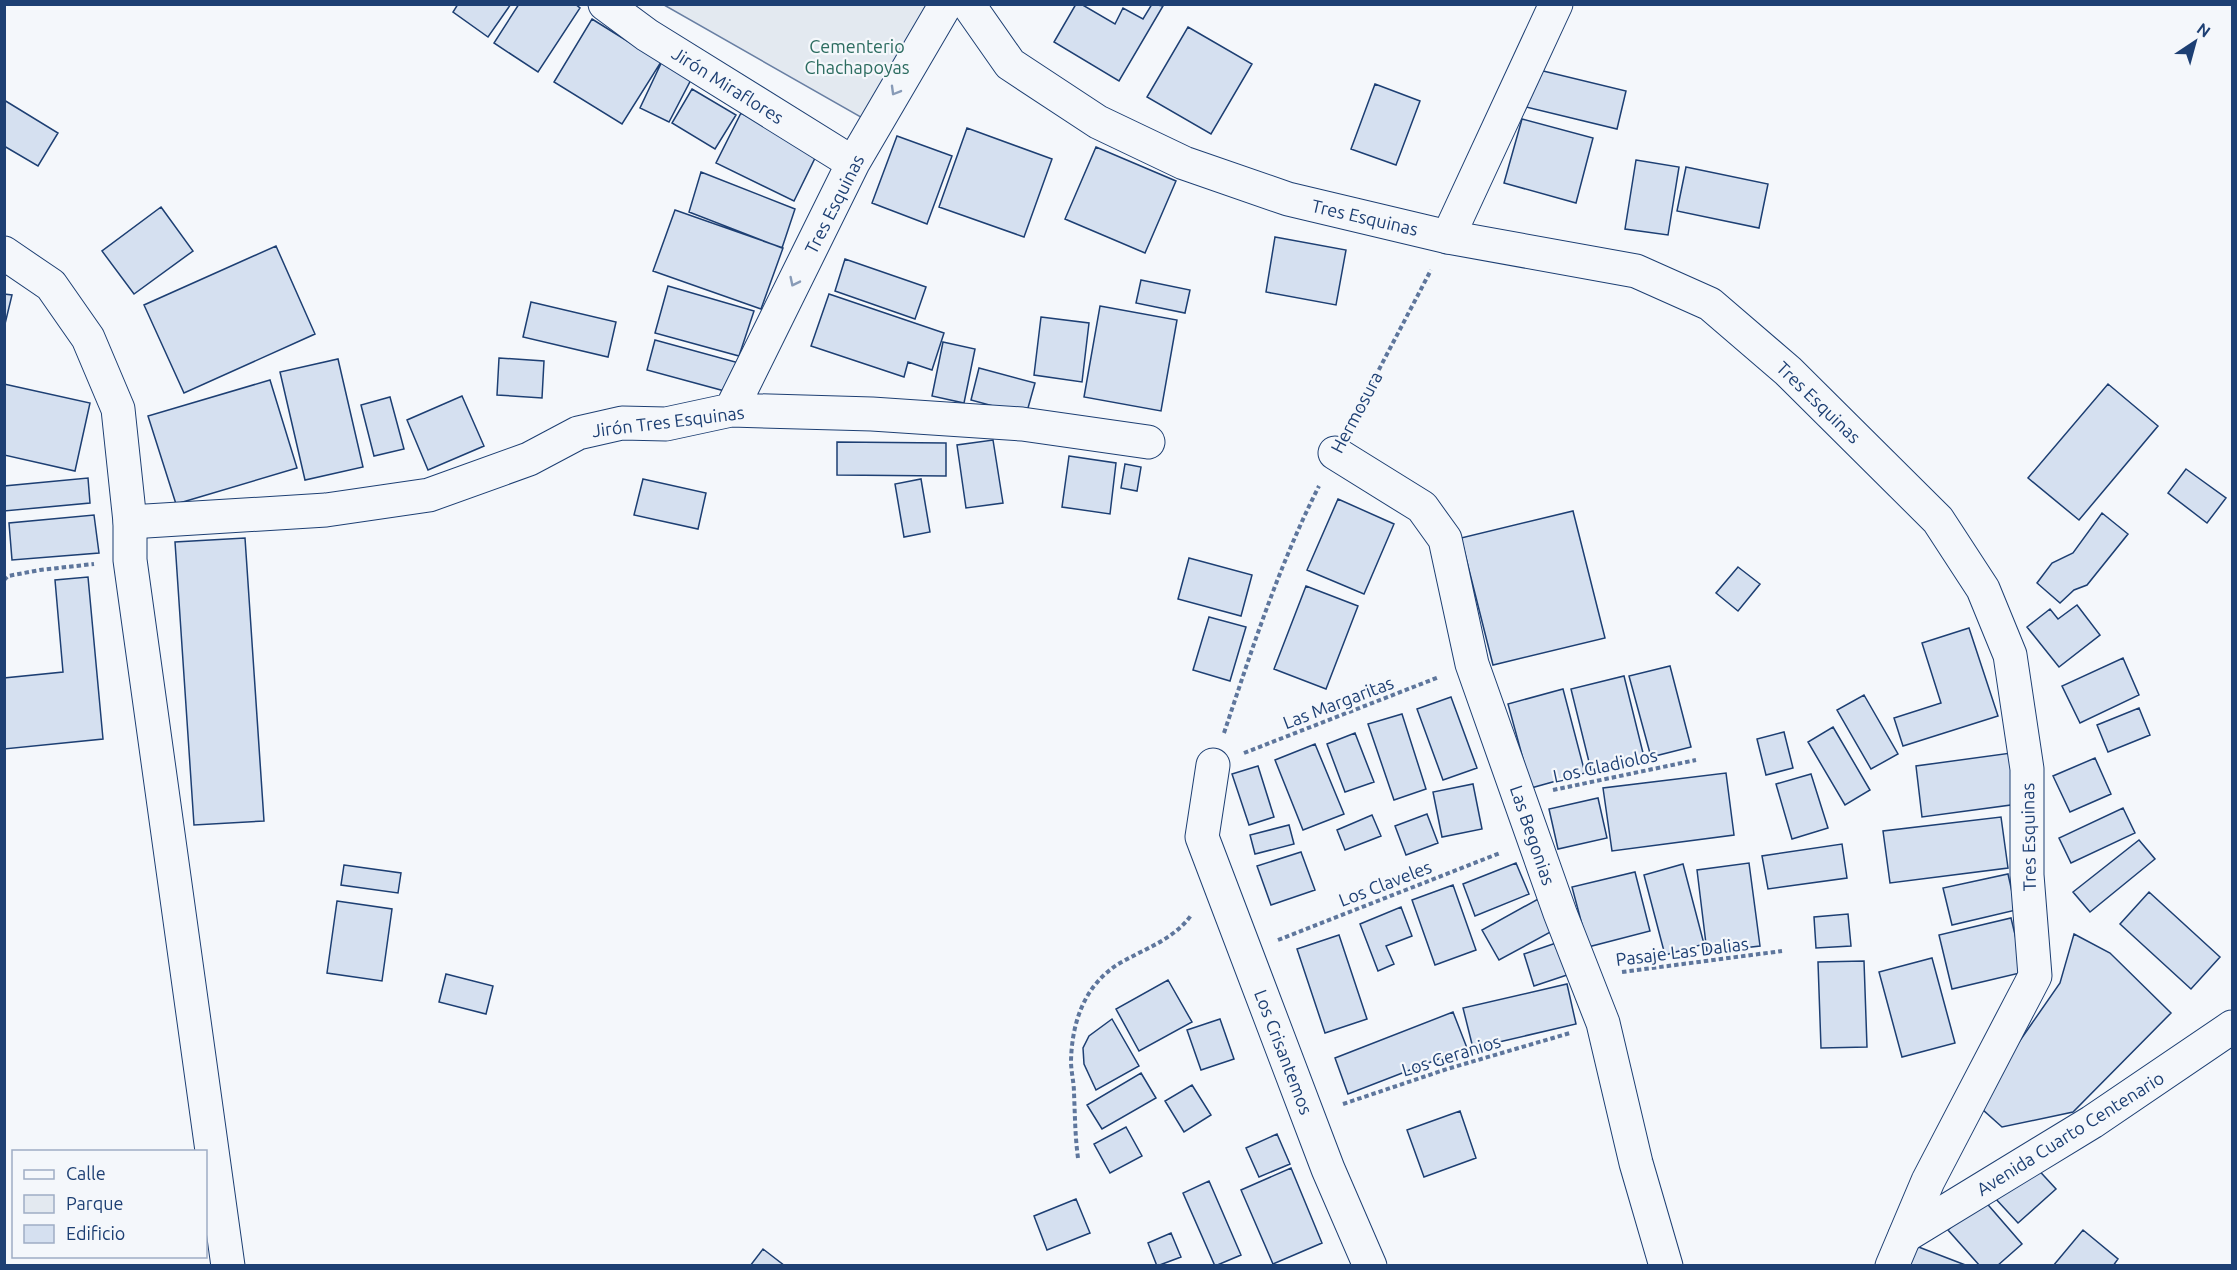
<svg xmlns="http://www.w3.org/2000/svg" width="2237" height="1270" font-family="Ubuntu,sans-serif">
  <rect width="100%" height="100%" fill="#f4f7fb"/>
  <!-- green -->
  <path fill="#e3e9f0" stroke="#687fa3" stroke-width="1.5" d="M 664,5 L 938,5 L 880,128 Z"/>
  <!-- building -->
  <path fill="#d5e0f0" stroke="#1d3f73" stroke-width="1.5" d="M 458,4 L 511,4 L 488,37 L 453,12 Z
    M 519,4 L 575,4 L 580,8 L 538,72 L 494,43 Z
    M 1076,4 L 1081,4 L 1115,24 L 1123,8 L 1143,19 L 1152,4 L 1163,6 L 1119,81 L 1054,42 Z
    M 592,19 L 661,62 L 622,124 L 554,82 Z
    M 1188,27 L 1252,64 L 1211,134 L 1147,97 Z
    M 665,55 L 696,70 L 669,122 L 640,108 Z
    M 1535,69 L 1626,91 L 1617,129 L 1526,107 Z
    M 1375,84 L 1420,101 L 1396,165 L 1351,149 Z
    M 692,89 L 736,115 L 715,149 L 672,123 Z
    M 4,100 L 58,133 L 38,166 L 4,146 Z
    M 741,113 L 818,152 L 794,201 L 716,163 Z
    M 1522,119 L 1593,138 L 1576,203 L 1504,183 Z
    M 967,128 L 1052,159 L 1024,237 L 939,207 Z
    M 897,136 L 952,156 L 927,224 L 872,203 Z
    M 1096,147 L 1176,181 L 1145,253 L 1065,219 Z
    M 1636,160 L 1679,167 L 1668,235 L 1625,229 Z
    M 1686,167 L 1768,184 L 1759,228 L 1677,211 Z
    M 701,172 L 795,209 L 782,248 L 689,212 Z
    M 161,207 L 193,251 L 134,294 L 102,251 Z
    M 675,210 L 783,248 L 761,309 L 653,271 Z
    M 1275,237 L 1346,250 L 1336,305 L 1266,292 Z
    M 276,246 L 315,334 L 184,393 L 144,305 Z
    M 845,259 L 926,287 L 915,319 L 835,291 Z
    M 1141,280 L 1190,290 L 1185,313 L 1136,303 Z
    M 668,286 L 754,311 L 739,356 L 655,333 Z
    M 4,294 L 12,295 L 4,328 Z
    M 829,294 L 944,333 L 932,370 L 908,362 L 904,377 L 811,346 Z
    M 531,302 L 616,322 L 608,357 L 523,337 Z
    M 1100,306 L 1177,320 L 1161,411 L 1084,397 Z
    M 1041,317 L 1089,323 L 1082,382 L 1034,375 Z
    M 655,340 L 739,363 L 732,393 L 647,370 Z
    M 943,342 L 975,349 L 964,403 L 932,396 Z
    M 499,358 L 544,361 L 542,398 L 497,395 Z
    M 338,359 L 363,467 L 305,480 L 280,372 Z
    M 979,368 L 1035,383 L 1026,415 L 971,400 Z
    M 270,380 L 297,468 L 176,504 L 148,416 Z
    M 4,384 L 90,403 L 75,471 L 4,455 Z
    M 2108,384 L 2158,426 L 2079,520 L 2028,478 Z
    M 462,396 L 484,446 L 428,470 L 407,420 Z
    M 390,397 L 404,449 L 374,456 L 361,405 Z
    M 993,440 L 1003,503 L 966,508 L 957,445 Z
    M 837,442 L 946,443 L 946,476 L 837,475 Z
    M 1069,456 L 1116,463 L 1110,514 L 1062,507 Z
    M 1125,464 L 1141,467 L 1137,491 L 1121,488 Z
    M 2186,469 L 2226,498 L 2207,523 L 2168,493 Z
    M 88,478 L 90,503 L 4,511 L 4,486 Z
    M 643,479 L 706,493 L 698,529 L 634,515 Z
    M 921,479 L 930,532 L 904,537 L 895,484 Z
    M 1338,499 L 1394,524 L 1364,594 L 1307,570 Z
    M 1573,511 L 1605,638 L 1493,665 L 1461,538 Z
    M 2102,513 L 2128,534 L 2087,585 L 2074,590 L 2060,603 L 2037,583 L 2052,563 L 2073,553 Z
    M 94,515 L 99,553 L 12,560 L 9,523 Z
    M 245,538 L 264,821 L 194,825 L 175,542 Z
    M 1189,558 L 1252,575 L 1241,616 L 1178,599 Z
    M 1738,567 L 1760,584 L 1738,611 L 1716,593 Z
    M 88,577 L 103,739 L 4,749 L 4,678 L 63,672 L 55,580 Z
    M 1306,586 L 1358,606 L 1326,689 L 1274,669 Z
    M 2077,605 L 2100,635 L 2059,667 L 2027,627 L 2050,609 L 2058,619 Z
    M 1209,617 L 1246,627 L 1230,681 L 1193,670 Z
    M 1969,628 L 1998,716 L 1903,746 L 1894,718 L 1941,703 L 1922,643 Z
    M 2123,658 L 2139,695 L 2080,723 L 2062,686 Z
    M 1670,666 L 1691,747 L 1651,757 L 1629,676 Z
    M 1624,676 L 1644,757 L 1591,770 L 1571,689 Z
    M 1563,689 L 1585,773 L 1531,788 L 1508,704 Z
    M 1864,695 L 1898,754 L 1871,769 L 1837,710 Z
    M 1451,697 L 1477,768 L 1443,780 L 1417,709 Z
    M 2139,708 L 2150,735 L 2108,752 L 2097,725 Z
    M 1402,714 L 1426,789 L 1394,800 L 1368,724 Z
    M 1833,727 L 1870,790 L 1845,805 L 1808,742 Z
    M 1784,732 L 1793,768 L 1766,775 L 1757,739 Z
    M 1355,733 L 1374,782 L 1345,792 L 1327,744 Z
    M 1315,744 L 1344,814 L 1303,830 L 1275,760 Z
    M 2011,753 L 2018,804 L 1922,817 L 1916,766 Z
    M 2095,758 L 2111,794 L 2070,812 L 2053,776 Z
    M 1258,766 L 1274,817 L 1249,825 L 1232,774 Z
    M 1726,773 L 1734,835 L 1612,851 L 1603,788 Z
    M 1811,774 L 1828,828 L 1792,839 L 1776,784 Z
    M 1473,784 L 1482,829 L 1442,837 L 1433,792 Z
    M 1598,798 L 1607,838 L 1558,849 L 1549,809 Z
    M 2123,808 L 2135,833 L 2071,863 L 2059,838 Z
    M 1427,814 L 1438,843 L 1406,855 L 1395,826 Z
    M 1372,815 L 1381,836 L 1345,850 L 1337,830 Z
    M 2001,817 L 2008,868 L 1890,883 L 1883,831 Z
    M 1289,825 L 1294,844 L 1255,854 L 1250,835 Z
    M 2139,840 L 2155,859 L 2090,912 L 2073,892 Z
    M 1842,844 L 1847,878 L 1768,889 L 1762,856 Z
    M 1301,852 L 1315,890 L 1271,905 L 1257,866 Z
    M 1516,863 L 1529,894 L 1475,916 L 1463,884 Z
    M 1749,863 L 1760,946 L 1707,952 L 1697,870 Z
    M 1683,864 L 1704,944 L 1665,955 L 1644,875 Z
    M 344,865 L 401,873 L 398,893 L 341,885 Z
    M 1635,872 L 1650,931 L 1588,947 L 1572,887 Z
    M 2008,874 L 2016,910 L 1952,925 L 1943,888 Z
    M 1453,885 L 1476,950 L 1435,965 L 1412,900 Z
    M 2149,892 L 2220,957 L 2191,989 L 2120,924 Z
    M 1540,898 L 1556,929 L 1499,960 L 1482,930 Z
    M 337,901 L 392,909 L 382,981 L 327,973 Z
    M 1401,907 L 1412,936 L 1386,946 L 1394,964 L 1378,971 L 1360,924 Z
    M 1848,914 L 1851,946 L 1816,948 L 1814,917 Z
    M 2011,918 L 2024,972 L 1952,989 L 1939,935 Z
    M 2074,934 L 2110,953 L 2171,1013 L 2073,1112 L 2002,1127 L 1982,1109 L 2012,1052 L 2060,983 Z
    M 1339,935 L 1367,1019 L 1325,1033 L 1297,949 Z
    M 1556,943 L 1567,975 L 1534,986 L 1524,954 Z
    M 1932,958 L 1955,1043 L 1902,1057 L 1879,972 Z
    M 1864,961 L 1867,1047 L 1821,1048 L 1818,962 Z
    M 446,974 L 493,986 L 486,1014 L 439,1002 Z
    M 1168,980 L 1192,1022 L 1139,1051 L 1116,1009 Z
    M 1567,984 L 1576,1024 L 1473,1048 L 1463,1008 Z
    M 1453,1012 L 1467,1048 L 1348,1094 L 1335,1058 Z
    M 1112,1019 L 1139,1066 L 1096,1090 L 1084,1064 L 1083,1048 L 1089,1036 Z
    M 1220,1019 L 1234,1059 L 1201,1070 L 1187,1030 Z
    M 1141,1073 L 1156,1098 L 1102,1129 L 1087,1105 Z
    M 1192,1085 L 1211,1115 L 1184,1132 L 1165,1101 Z
    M 1460,1111 L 1476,1158 L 1424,1177 L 1407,1130 Z
    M 1126,1127 L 1142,1156 L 1110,1173 L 1094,1144 Z
    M 1277,1134 L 1290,1164 L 1259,1177 L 1246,1148 Z
    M 2033,1164 L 2056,1189 L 2018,1223 L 1995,1198 Z
    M 1291,1168 L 1322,1243 L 1273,1264 L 1241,1190 Z
    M 1209,1181 L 1241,1255 L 1215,1266 L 1183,1193 Z
    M 1076,1199 L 1090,1233 L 1047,1250 L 1034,1216 Z
    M 1983,1199 L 2022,1244 L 1997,1266 L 1980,1266 L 1948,1230 Z
    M 2083,1230 L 2118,1259 L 2113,1266 L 2053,1266 Z
    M 1171,1233 L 1181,1257 L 1157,1266 L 1148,1243 Z
    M 1916,1246 L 1968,1266 L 1909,1266 Z
    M 763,1249 L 785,1266 L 750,1266 Z"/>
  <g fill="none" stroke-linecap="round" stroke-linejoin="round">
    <!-- minor casing -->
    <g stroke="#1d3f73" stroke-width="35">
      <path id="minor" d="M 605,4 L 647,35 L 853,163
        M 1448,237 L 1556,4
        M 731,410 L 853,163 L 946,4
        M 1335,453 L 1422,507 L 1445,539 L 1472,664 L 1560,913 L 1603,1023 L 1636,1163 L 1666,1266
        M 130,522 L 326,510 L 429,495 L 529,459 L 578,433 L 622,423 L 666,424 L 731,410 L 872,414 L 1022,424 L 1148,442
        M 1213,765 L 1202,837 L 1328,1169 L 1370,1266
        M 1905,1236 L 2092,1122 L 2232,1027"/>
    </g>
    <!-- major casing -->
    <g stroke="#1d3f73" stroke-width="35">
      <path id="major" d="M 4,253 L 51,285 L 88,338 L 118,409 L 130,522 L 130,560 L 228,1266"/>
    </g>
    <!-- highway casing -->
    <g stroke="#1d3f73" stroke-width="35">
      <path id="highway" d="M 968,4 L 1010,64 L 1098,122 L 1184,163 L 1288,199 L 1448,237 L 1636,271 L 1710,304 L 1788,371 L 1938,520 L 1983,589 L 2010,655 L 2027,769 L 2027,875 L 2035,976 L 1928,1181 L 1892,1266"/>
    </g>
    <!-- path -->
    <path stroke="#5e769c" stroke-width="4" stroke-dasharray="4.5 3" stroke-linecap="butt" d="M 1351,423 L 1431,270
      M 4,580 L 8,576 L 40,570 L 94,564
      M 1224,733 C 1252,649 1279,565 1319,486
      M 1244,753 L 1439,677
      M 1553,790 L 1696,760
      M 1278,940 L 1500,853
      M 1622,972 L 1782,951
      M 1343,1104 L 1447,1069 L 1570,1033
      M 1078,1158 C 1075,1136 1075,1115 1074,1093 C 1074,1082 1071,1072 1071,1061 C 1072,1021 1085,984 1120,963 C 1146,948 1175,939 1192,914"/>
    <!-- minor -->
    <use href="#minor" stroke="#f4f7fb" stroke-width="33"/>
    <!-- major -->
    <use href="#major" stroke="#f4f7fb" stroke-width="33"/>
    <!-- highway -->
    <use href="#highway" stroke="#f4f7fb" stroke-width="33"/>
  </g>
  <!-- one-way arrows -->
  <defs><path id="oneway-chevron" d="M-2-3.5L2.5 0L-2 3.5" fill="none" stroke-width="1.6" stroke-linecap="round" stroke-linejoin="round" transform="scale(1.5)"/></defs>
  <g stroke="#889bb7">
    <use href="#oneway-chevron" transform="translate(895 91) rotate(120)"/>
    <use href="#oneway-chevron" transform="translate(794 282) rotate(116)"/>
  </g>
  <g text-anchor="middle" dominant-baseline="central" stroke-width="4.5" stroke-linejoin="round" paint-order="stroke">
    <!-- park labels -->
    <g font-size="18" fill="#2c6c60" stroke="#f4f7fb">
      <text x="857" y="46">Cementerio<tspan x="857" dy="21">Chachapoyas</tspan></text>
    </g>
    <!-- street labels -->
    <g font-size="18" fill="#1d3f73" stroke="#f4f7fb">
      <text transform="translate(728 85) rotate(32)">Jirón Miraflores</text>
      <text transform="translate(834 204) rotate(-63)">Tres Esquinas</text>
      <text transform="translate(1365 217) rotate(13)">Tres Esquinas</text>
      <text transform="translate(1819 402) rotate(44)">Tres Esquinas</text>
      <text transform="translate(1356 412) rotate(-62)">Hermosura</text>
      <text transform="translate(668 421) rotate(-7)">Jirón Tres Esquinas</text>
      <text transform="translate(1338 702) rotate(-21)">Las Margaritas</text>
      <text transform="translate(1605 765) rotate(-12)">Los Gladiolos</text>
      <text transform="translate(1533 835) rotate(71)">Las Begonias</text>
      <text transform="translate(2028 837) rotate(-91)">Tres Esquinas</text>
      <text transform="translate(1385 883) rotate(-21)">Los Claveles</text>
      <text transform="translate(1682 951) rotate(-7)">Pasaje Las Dalias</text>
      <text transform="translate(1284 1052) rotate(69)">Los Crisantemos</text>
      <text transform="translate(1451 1055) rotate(-17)">Los Geranios</text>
      <text transform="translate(2070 1133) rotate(-32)">Avenida Cuarto Centenario</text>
    </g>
  </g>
  <!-- border -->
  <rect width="2237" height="1270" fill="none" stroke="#1d3f73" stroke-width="12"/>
  <!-- legend -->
  <rect x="12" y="1150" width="195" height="108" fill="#f4f7fb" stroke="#9eadc5" stroke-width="1.5"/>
  <rect x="24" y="1170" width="30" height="9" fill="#f4f7fb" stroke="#9eadc5" stroke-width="1.5"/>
  <text x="66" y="1180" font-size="18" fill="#1d3f73">Calle</text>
  <rect x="24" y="1195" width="30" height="18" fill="#e3e9f0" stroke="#9eadc5" stroke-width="1.5"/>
  <text x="66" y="1210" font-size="18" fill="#1d3f73">Parque</text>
  <rect x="24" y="1225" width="30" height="18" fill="#d5e0f0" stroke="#9eadc5" stroke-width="1.5"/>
  <text x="66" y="1240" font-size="18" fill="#1d3f73">Edificio</text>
  <!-- north arrow -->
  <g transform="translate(2195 42) rotate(36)" stroke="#f4f7fb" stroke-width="4.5" paint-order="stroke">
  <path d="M0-4.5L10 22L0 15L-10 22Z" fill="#1d3f73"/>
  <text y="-9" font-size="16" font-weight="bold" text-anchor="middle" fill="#1d3f73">N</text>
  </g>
</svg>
